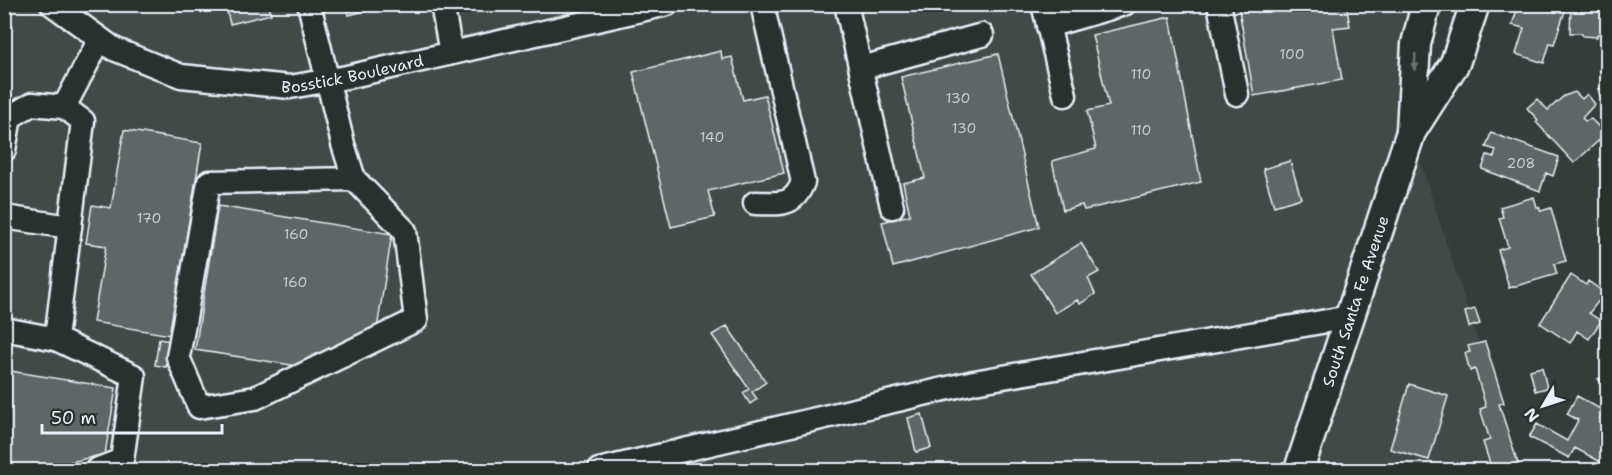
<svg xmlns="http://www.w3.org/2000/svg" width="1612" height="475" font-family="'Shantell Sans',sans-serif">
  <rect width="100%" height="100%" fill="#323e39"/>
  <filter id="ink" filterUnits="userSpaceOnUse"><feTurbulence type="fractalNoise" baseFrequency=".0167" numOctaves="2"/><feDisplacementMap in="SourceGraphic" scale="12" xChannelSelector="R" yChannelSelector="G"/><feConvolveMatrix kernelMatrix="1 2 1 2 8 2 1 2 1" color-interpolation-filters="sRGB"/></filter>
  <g filter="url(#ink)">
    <!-- built -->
    <path fill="#3f4b46" d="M 4,5 L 1437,5 L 1411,132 L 1519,470 L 5,470 Z"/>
    <!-- building -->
    <path fill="#5c6865" stroke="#e8f1f8" stroke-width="1.5" d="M 179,4 L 215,4 L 181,12 Z
      M 225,4 L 269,4 L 271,14 L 230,24 Z
      M 346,4 L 393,4 L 349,15 Z
      M 1238,4 L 1346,4 L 1350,26 L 1333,28 L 1342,80 L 1254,96 Z
      M 1519,4 L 1567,5 L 1554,44 L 1550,43 L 1544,63 L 1516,54 L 1524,28 L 1512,25 Z
      M 1571,4 L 1608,4 L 1608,35 L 1597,34 L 1597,37 L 1583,36 L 1581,33 L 1570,33 Z
      M 1170,17 L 1201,182 L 1084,210 L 1082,205 L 1063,210 L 1052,161 L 1096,149 L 1087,111 L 1109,106 L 1092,35 Z
      M 721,51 L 722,59 L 732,57 L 743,100 L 765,95 L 784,173 L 708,191 L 715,217 L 671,227 L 633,72 Z
      M 998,54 L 1039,227 L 893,267 L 882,222 L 910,215 L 903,183 L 925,178 L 901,77 Z
      M 1608,86 L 1608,121 L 1598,89 Z
      M 1575,92 L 1582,99 L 1587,94 L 1595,104 L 1582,118 L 1585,121 L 1591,119 L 1606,134 L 1574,163 L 1536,122 L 1538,120 L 1527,108 L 1537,99 L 1548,110 L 1564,96 Z
      M 124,130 L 202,143 L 170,335 L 93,322 L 106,246 L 86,243 L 92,205 L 111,208 Z
      M 1491,133 L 1559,157 L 1553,176 L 1546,173 L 1540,191 L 1482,169 L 1487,155 L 1494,157 L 1496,150 L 1486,147 Z
      M 1290,161 L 1301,198 L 1274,206 L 1263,169 Z
      M 1534,197 L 1537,207 L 1539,207 L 1541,211 L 1551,208 L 1566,261 L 1554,264 L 1557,274 L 1509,288 L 1498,250 L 1508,247 L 1499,218 L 1503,217 L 1500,207 Z
      M 218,206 L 392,234 L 377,329 L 304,367 L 195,350 Z
      M 1081,243 L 1099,272 L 1088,278 L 1095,294 L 1080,304 L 1077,300 L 1055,313 L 1031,274 Z
      M 1571,275 L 1586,285 L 1588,281 L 1605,293 L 1589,313 L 1601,321 L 1589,339 L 1577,331 L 1570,343 L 1540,323 Z
      M 1475,309 L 1480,324 L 1469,327 L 1465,312 Z
      M 727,326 L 766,382 L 752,392 L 757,399 L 750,404 L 743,393 L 749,389 L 712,335 Z
      M 159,339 L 170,341 L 166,367 L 155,365 Z
      M 1485,342 L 1504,403 L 1499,404 L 1520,470 L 1492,470 L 1483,442 L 1490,440 L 1480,409 L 1486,407 L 1475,369 L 1470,371 L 1465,353 L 1470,352 L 1468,346 Z
      M 1542,367 L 1547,388 L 1535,391 L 1530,370 Z
      M 4,370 L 116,388 L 105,454 L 37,470 L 4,470 Z
      M 1608,376 L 1608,390 L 1598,379 Z
      M 1409,384 L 1448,396 L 1429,460 L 1390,449 Z
      M 1577,396 L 1604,411 L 1600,418 L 1608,422 L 1608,466 L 1575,448 L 1569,458 L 1529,437 L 1537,424 L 1567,441 L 1578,420 L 1567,414 Z
      M 922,414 L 931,448 L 916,452 L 908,418 Z"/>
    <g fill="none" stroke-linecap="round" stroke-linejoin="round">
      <!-- minor casing -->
      <g stroke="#e8f1f8" stroke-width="27">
        <g id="minor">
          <path id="s1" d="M 52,4 L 114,49 L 181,76 L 290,87 L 347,77 L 667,4"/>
          <path d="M 309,4 L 343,144 L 354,179 L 209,182 L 178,357 L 199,407 L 255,398 L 416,320 L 405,231 L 354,179"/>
          <path d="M 442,4 L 451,53"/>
          <path d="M 846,4 L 892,207"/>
          <path d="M 1043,4 L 1065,95"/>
          <path d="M 1219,4 L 1237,94"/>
          <path d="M 1048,26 L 1124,4"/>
          <path d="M 861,68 L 982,35"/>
          <path d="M 64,107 L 100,39"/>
          <path d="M 4,150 L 10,117 L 32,104 L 64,107 L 83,121 L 56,339 L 4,329"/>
          <path d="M 755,203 C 779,203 793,208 803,182 L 762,4"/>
          <path d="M 4,217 L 70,227"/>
          <path d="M 56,339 L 134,376 L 122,460 L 96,470"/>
          <path d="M 599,470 L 974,382 L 1350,317"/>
        </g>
      </g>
      <!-- major casing -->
      <g stroke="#e8f1f8" stroke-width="33">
        <g id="major">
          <path d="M 1411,130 L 1416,44 L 1426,4"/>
          <path id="s2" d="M 1299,470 L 1411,132 L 1455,63 L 1475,4"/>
        </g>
      </g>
      <!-- minor -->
      <use href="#minor" stroke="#26332d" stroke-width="22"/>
      <!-- major -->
      <use href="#major" stroke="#26332d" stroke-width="28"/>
    </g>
    <!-- one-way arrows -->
    <defs><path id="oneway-solid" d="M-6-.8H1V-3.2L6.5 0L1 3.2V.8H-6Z" transform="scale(1.5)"/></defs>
    <use fill="#6a7674" href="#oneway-solid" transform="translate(1415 62) rotate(93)"/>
  </g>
  <g text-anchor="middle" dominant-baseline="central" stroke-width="4.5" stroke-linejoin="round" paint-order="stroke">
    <!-- number labels -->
    <g font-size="14" fill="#c5cfd3">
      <text x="1292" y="54">100</text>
      <text x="1141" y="74">110</text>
      <text x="958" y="98">130</text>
      <text x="964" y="128">130</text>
      <text x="1141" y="130">110</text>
      <text x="712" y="137">140</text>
      <text x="1521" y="163">208</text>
      <text x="149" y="218">170</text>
      <text x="296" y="234">160</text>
      <text x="295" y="282">160</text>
    </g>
    <!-- street labels -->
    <g font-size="16" fill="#e8f1f8" stroke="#26332d">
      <text stroke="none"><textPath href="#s1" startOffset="322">Bosstick Boulevard</textPath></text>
      <text stroke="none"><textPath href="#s2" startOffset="178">South Santa Fe Avenue</textPath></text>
    </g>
  </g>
  <!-- margin -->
  <rect width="1612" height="475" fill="none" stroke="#26332d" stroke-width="24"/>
  <rect x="12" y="12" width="1588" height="451" fill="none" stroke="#e8f1f8" stroke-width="2" filter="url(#ink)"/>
  <!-- north arrow -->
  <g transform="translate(1543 406) rotate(231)" stroke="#26332d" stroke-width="4.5" paint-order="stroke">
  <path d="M0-4.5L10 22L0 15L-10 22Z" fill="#e8f1f8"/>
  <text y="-9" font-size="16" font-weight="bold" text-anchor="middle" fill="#e8f1f8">N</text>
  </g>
  <!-- scale -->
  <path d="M42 424v9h180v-9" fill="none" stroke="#e8f1f8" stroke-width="3"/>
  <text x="51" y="424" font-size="18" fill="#e8f1f8" stroke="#26332d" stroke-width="4.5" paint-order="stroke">50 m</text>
</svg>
